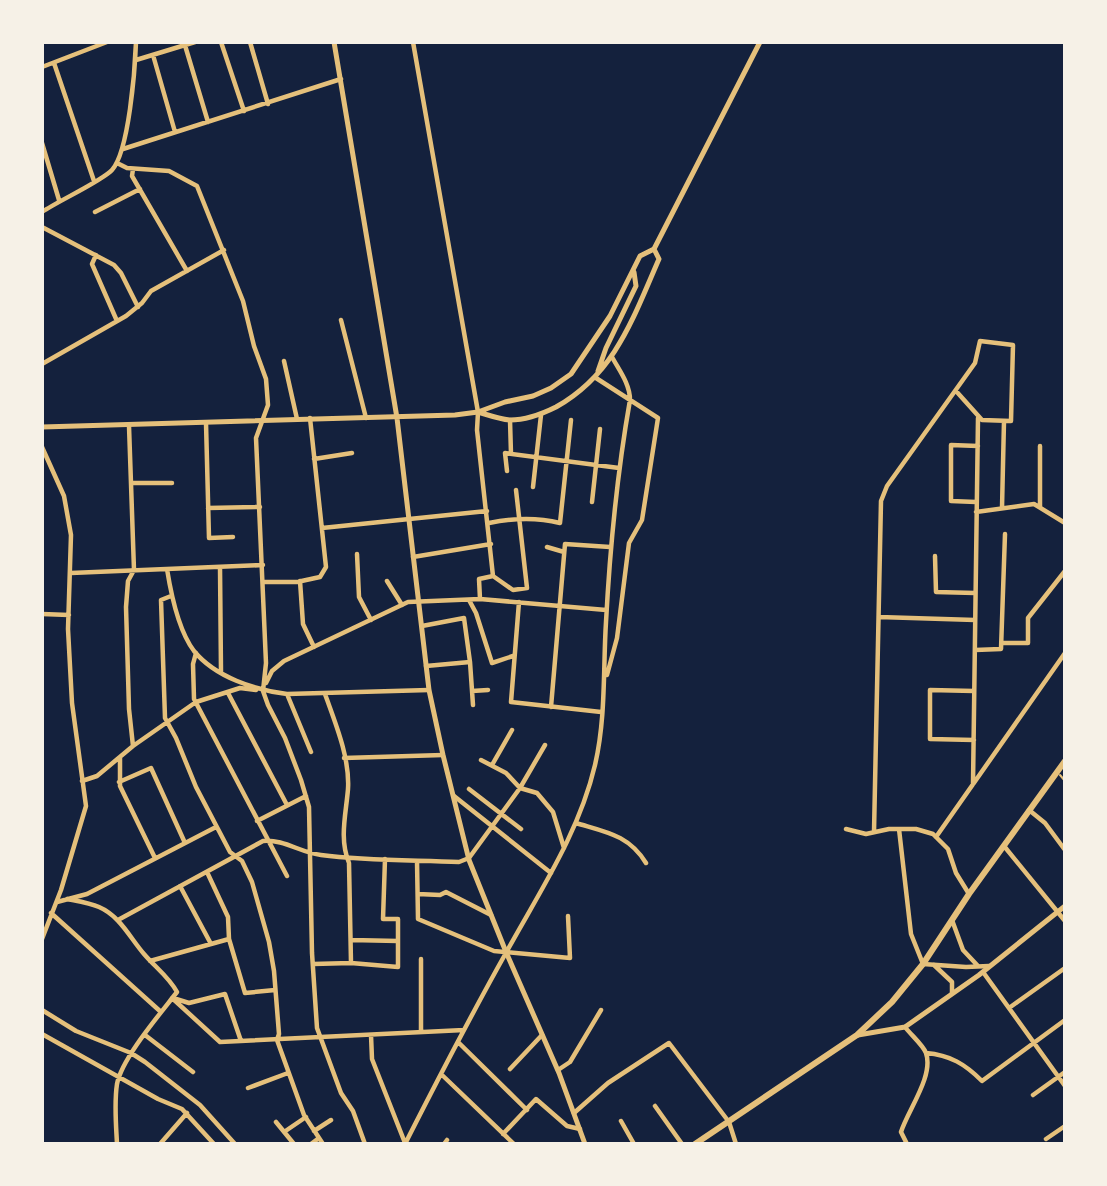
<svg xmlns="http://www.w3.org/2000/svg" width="1107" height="1186" font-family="'Crimson Pro',serif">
  <rect width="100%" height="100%" fill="#14213d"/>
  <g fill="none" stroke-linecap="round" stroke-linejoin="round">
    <!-- service -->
    <path stroke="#e5c07b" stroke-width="2" d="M 1060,775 L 1065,781"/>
    <!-- minor -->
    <path stroke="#e5c07b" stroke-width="4.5" d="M 184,42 L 208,122
      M 221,42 L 244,111
      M 250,42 L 268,104
      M 413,42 L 478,412 L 477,430 L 493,576 L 479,579 L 480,599
      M 153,55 L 175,132
      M 136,60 L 195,42
      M 54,63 L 94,181
      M 42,67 L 107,42
      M 42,143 L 59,200
      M 123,149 L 341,79
      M 117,163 L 127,168 L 169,171 L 197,186 L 243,301 L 254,346 L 266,379 L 268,405 L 256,438 L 266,663 L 263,691 L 268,705 L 285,738 L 301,780 L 309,807 L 312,953 L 317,1028 L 341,1093 L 353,1111 L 365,1144
      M 133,169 L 132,176 L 187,271
      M 42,212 C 58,201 102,181 112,170 C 129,151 135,69 136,42
      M 95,212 L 140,189
      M 42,227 L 114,265 L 121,273 L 138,307
      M 96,255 L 92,264 L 117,321
      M 341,320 L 366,418
      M 284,361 L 297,419
      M 42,364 L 126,316 L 142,303 L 151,291 L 224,250
      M 596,378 L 658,418 L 642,520 L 629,543 L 617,638 L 607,675
      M 510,420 L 511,454
      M 206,423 L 209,538 L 233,537
      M 129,426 L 134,570 L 128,581 L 126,607 L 129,709 L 133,746
      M 42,447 L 64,496 L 71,535 L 68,629 L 72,703 L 86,806 L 61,890 L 42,939
      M 314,459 L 352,453
      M 507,471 L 505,453 L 619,468
      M 131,483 L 172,483
      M 533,487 L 541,415
      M 592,502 L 600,429
      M 976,502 L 951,501 L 951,445 L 978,446
      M 1040,507 L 1040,446
      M 208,508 L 260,507
      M 1002,508 L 1004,421
      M 976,512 L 1034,504 L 1065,523
      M 489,523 C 513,518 536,517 560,523 L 571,420
      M 322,528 L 487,511
      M 547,547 L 564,552
      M 357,554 L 359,597 L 371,620
      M 935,556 L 936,592 L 975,593
      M 413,557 L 491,544
      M 220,567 L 221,672
      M 167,569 C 171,594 178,630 194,651 C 215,677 255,690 287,694 L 429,690
      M 71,573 L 263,565
      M 493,576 L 513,590 L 527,588 L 516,490
      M 300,581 L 303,624 L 314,647
      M 387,581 L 402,605
      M 263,582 L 297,582 L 320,577 L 326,567 L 310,418
      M 171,596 L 161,600 L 165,718 L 176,738 L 196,787 L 230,852 L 242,861 L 252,882 L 269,942 L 274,971 L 279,1034 L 277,1040 L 304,1115 L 323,1144
      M 469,600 L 476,613 L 492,663 L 513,656
      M 519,602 L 511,702 L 601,712
      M 42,614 L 69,615
      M 879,617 L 975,620
      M 422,626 L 464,618 L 470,662 L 426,666
      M 1002,643 L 1028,643 L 1028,618 L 1065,571
      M 975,650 L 1001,649 L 1005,534
      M 196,653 L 193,664 L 194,699 L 287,876
      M 470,662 L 473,705
      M 266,683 L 272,671 L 284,661 L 408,602 L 480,599 L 606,610
      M 472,691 L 488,690
      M 228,693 L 287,805
      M 287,694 L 311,752
      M 325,694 C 335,722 350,758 348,789 C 346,814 339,839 349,863 L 351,963
      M 551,707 L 565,544 L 610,547
      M 974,740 L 930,739 L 930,690 L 974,691
      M 120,757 L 120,786 L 155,858
      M 344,758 L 443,755
      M 481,760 L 506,773 L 520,788 L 537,793 L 553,812 L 564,848
      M 492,765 L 512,730
      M 82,781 L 97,776 L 133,746 L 196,702 L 240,688 L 256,690
      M 119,782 L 151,768 L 185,843
      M 973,784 L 978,418
      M 469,789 L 521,829
      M 454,796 L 551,873
      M 1029,810 L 1045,823 L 1065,850
      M 257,821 L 306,796
      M 576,823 C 606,832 629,835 646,863
      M 846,829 L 866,834 L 889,829 L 916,829 L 933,834 L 948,849 L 956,873 L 969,894
      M 899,829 L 911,934 L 923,964 L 966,967 L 989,966
      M 874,832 L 881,501 L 887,486 L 975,363 L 980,341 L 1013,345 L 1011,421 L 982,420 L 956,391
      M 936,837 L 1065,653
      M 1004,846 L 1065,921
      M 417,861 L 418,919 L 494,951 L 570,958 L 568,916
      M 207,872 L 228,917 L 229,939 L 245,993 L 275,990
      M 180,886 L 211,944
      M 418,894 L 440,895 L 446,892 L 491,915
      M 67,899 C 77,901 90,903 99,907 C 120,916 130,938 144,954 C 155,967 169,977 177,992 C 160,1014 122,1058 117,1084 C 114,1103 116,1124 117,1144
      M 57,902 L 87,894 L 216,827
      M 51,913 L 161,1012
      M 118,920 L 263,841 C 284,839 301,853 321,855 C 367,861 413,860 459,862 L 469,858 L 520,788 L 545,745
      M 952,920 L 963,950 L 978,966
      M 351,940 L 398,941
      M 421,959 L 421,1032
      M 150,961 L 229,939
      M 313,964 L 351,963 L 398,967 L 398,919 L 383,919 L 385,859
      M 934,965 L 952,982 L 952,993
      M 983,972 L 1065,1086
      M 172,998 L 220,1042 L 464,1030
      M 173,998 L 189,1003 L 225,994 L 241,1041
      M 1009,1008 L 1065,968
      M 42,1010 L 76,1031 L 131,1053 L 145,1062 L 200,1105 L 235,1144
      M 905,1027 C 911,1035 923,1045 926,1053 C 934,1076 908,1110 901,1132 L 907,1144
      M 42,1034 L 158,1099 L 182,1109 L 214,1144
      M 145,1035 L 193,1072
      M 371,1035 L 372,1059 L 405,1143
      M 458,1042 L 527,1110
      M 926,1053 C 950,1055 965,1064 982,1081 L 1065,1020
      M 510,1069 L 542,1035
      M 558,1070 L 570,1062 L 601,1010
      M 441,1074 L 514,1144
      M 248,1088 L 288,1073
      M 1033,1095 L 1065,1072
      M 655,1106 L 682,1144
      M 574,1113 L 608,1083 L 669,1043 L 729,1122 L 736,1144
      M 621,1121 L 634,1144
      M 276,1122 L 294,1144
      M 314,1131 L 331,1120
      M 284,1132 L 306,1117
      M 503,1134 L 536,1099 L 567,1126 L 580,1129
      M 1046,1139 L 1065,1126
      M 160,1144 L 187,1113
      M 311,1144 L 319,1138
      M 405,1144 C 438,1079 471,1015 507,951 C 540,891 579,833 595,765 C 606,718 603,669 606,622 C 610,547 617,474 630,400 C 630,384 619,370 612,357
      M 444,1144 L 447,1140"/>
    <!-- tertiary -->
    <path stroke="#e5c07b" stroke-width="5" d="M 334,42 L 397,418 L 429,690 L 443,755 L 469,860 L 506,952 L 559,1073 L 585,1144
      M 598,371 L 606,348 L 636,286 L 634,272
      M 478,412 C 488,415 499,419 510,420 C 526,420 542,414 556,407 C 615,374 633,318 659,259 L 654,249
      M 42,427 L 455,415 L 478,412 L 505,402 L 533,396 L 551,388 L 571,374 L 610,316 L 640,256 L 654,249 L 760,42
      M 858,1035 L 905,1027 L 979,975 L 1065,906"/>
    <!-- secondary -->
    <path stroke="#e5c07b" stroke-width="6" d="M 695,1144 L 857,1035 L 892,1002 L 923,964 L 969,894 L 1065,761"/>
  </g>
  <!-- border -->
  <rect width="1107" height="1186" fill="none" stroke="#f6f1e7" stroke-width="88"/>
</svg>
